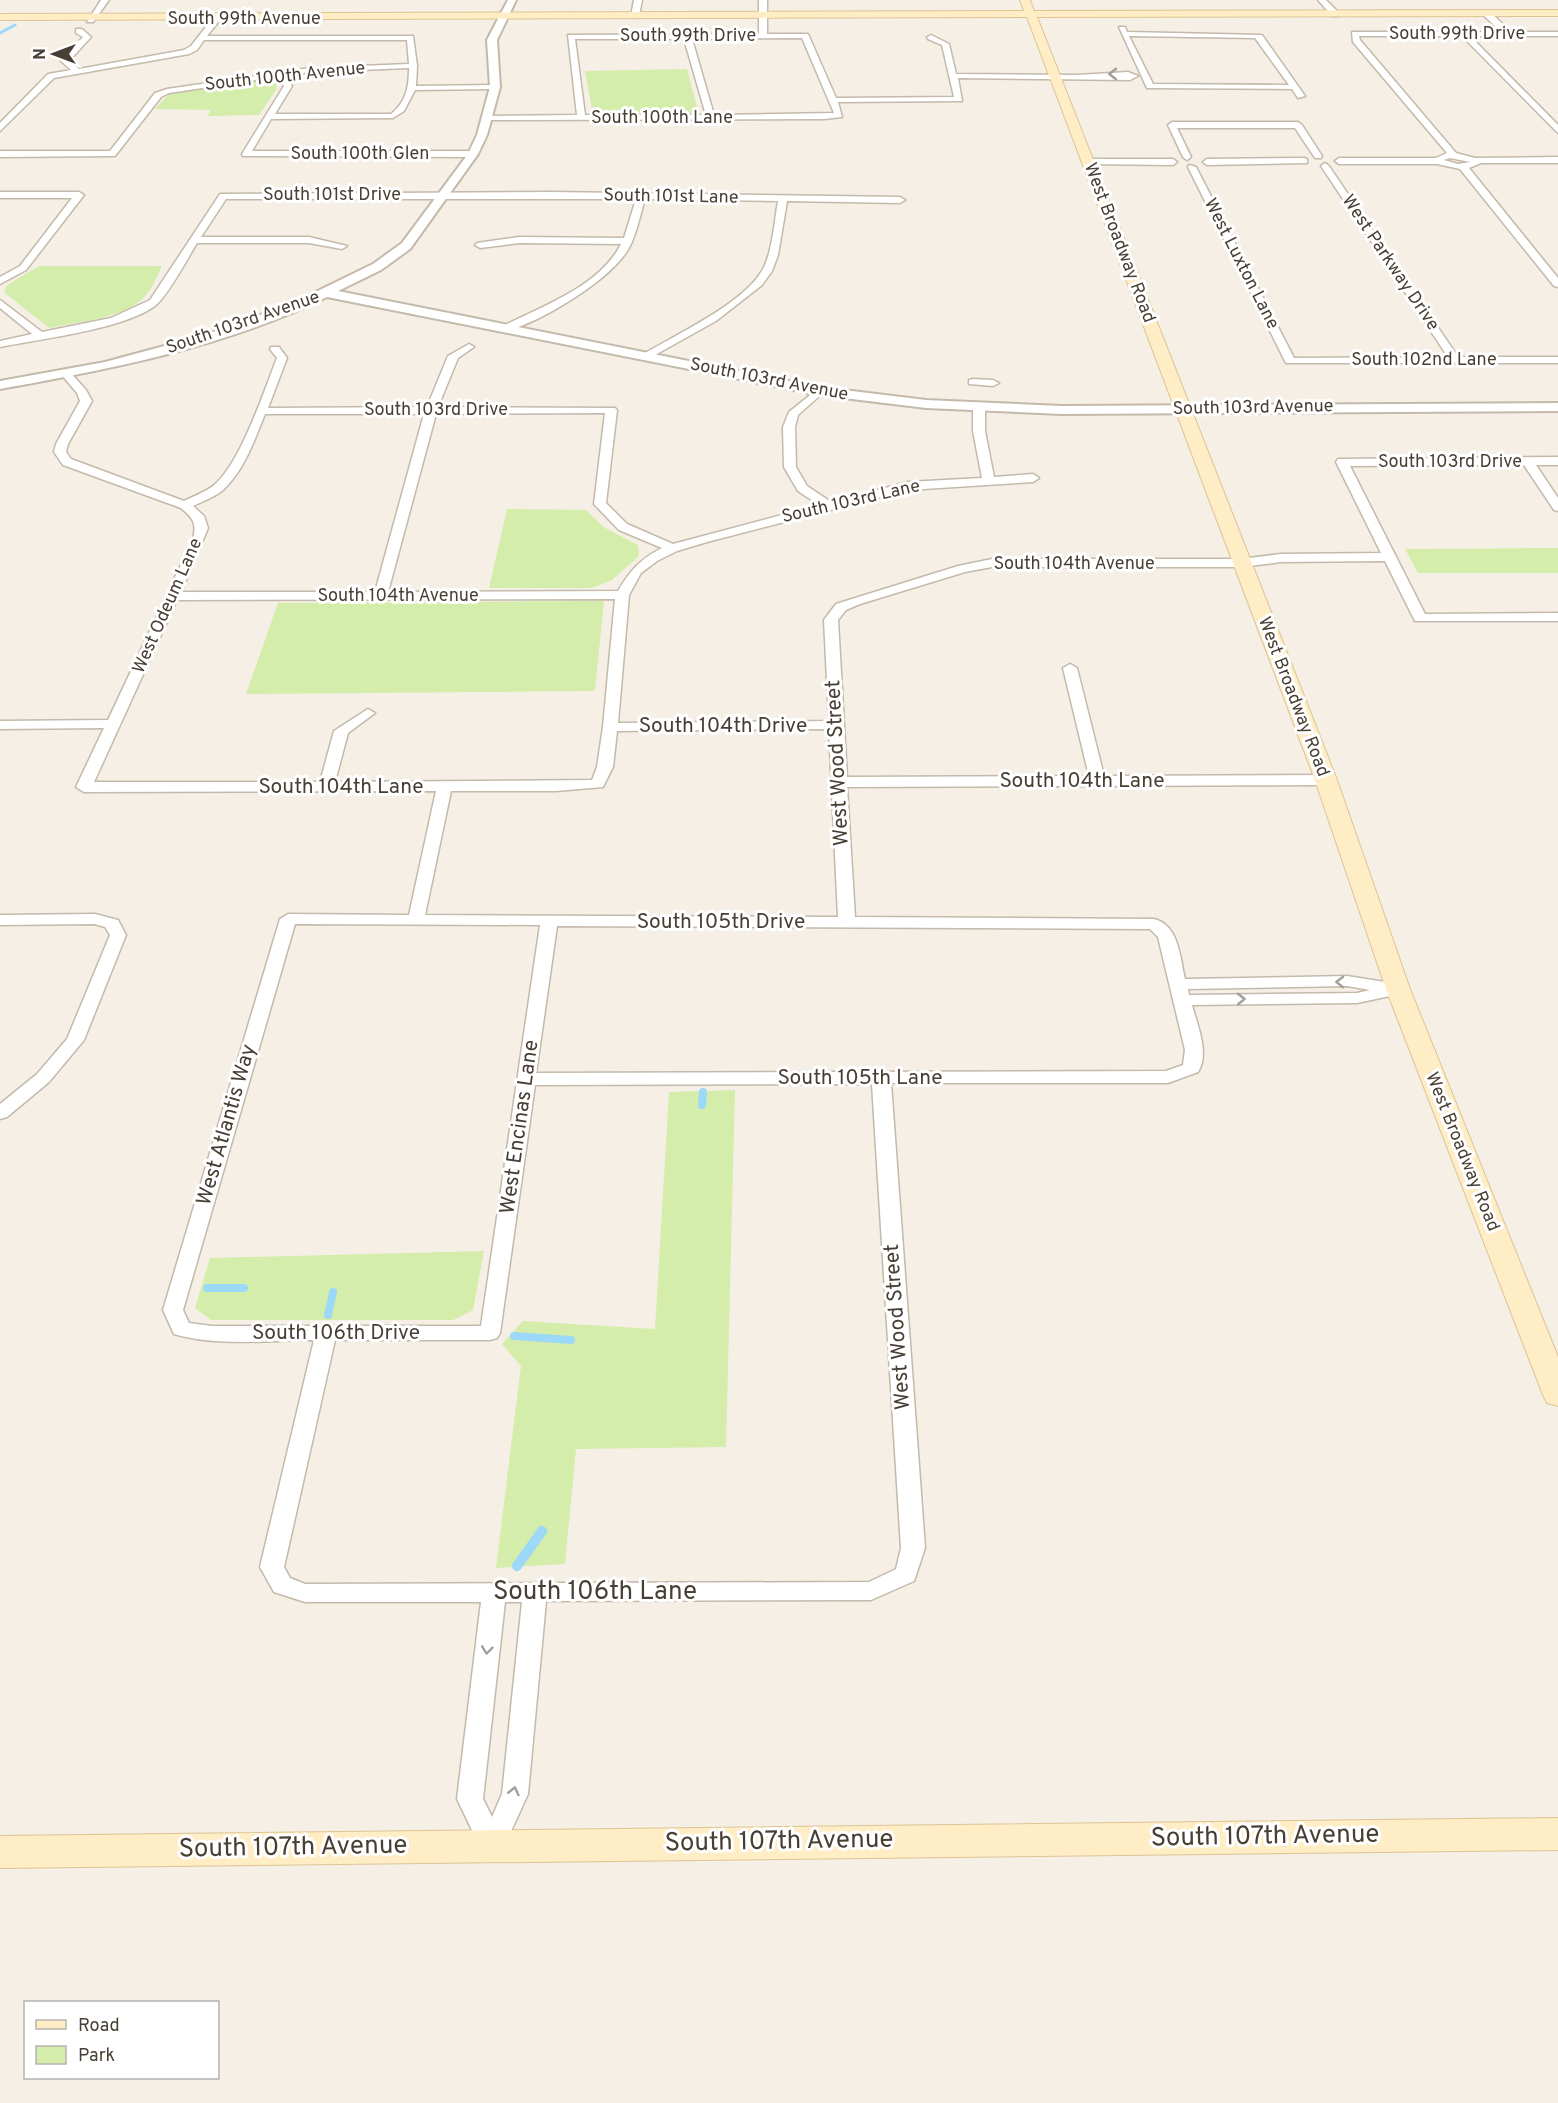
<svg xmlns="http://www.w3.org/2000/svg" width="1558" height="2103" font-family="Overpass,sans-serif">
  <rect width="100%" height="100%" fill="#f5efe6"/>
  <!-- green -->
  <path fill="#d4edaa" d="M 687,69 L 699,114 L 593,115 L 585,71 Z
    M 272,77 L 277,83 L 276,90 L 259,115 L 207,116 L 211,110 L 155,109 L 168,95 L 181,91 Z
    M 39,266 L 162,266 C 157,276 153,287 146,295 C 128,318 76,322 49,328 L 4,292 L 7,285 Z
    M 507,509 L 586,510 L 605,528 L 638,545 L 639,556 L 612,580 L 592,588 L 489,588 Z
    M 1558,548 L 1558,573 L 1418,573 L 1405,549 Z
    M 604,601 L 595,691 L 246,694 L 278,603 Z
    M 735,1090 L 726,1447 L 576,1449 L 565,1564 L 496,1568 L 521,1366 L 502,1344 L 523,1321 L 655,1329 L 669,1092 Z
    M 484,1251 L 473,1310 L 453,1320 L 211,1320 L 195,1308 L 210,1258 Z"/>
  <g fill="none" stroke-linecap="round" stroke-linejoin="round">
    <!-- stream-far2 -->
    <path stroke="#9cd9f8" stroke-width="3" d="M 0,33 L 15,25"/>
    <!-- stream-far1 -->
    <path stroke="#9cd9f8" stroke-width="8" d="M 702,1105 L 703,1092
      M 207,1288 L 244,1288
      M 328,1315 L 333,1292
      M 514,1336 L 571,1340"/>
    <!-- stream -->
    <path stroke="#9cd9f8" stroke-width="10" d="M 517,1566 L 542,1531"/>
    <!-- minor casing -->
    <g stroke="#c4b9aa" stroke-width="3">
      <path id="minor" d="M 101,0 L 109,0 L 93,22 L 87,22 Z
        M 634,0 L 642,0 L 639,16 L 635,18 L 631,16 Z
        M 759,0 L 767,0 L 767,34 L 808,34 L 836,98 L 954,97 L 942,45 L 928,39 L 927,37 L 931,35 L 949,44 L 956,74 L 1077,75 L 1128,72 L 1138,76 L 1130,80 L 958,78 L 962,101 L 838,102 L 842,117 L 824,119 L 487,120 L 483,118 L 487,116 L 577,115 L 568,35 L 759,34 ZM 802,38 L 834,113 L 714,115 L 692,39 ZM 575,39 L 684,39 L 706,115 L 585,115 Z
        M 1318,0 L 1326,0 L 1338,12 L 1338,16 L 1332,16 Z
        M 1483,11 L 1489,11 L 1511,32 L 1558,32 L 1558,36 L 1470,36 L 1558,125 L 1558,133 L 1462,36 L 1359,36 L 1360,40 L 1456,153 L 1475,158 L 1558,157 L 1558,163 L 1481,163 L 1469,168 L 1558,278 L 1558,287 L 1554,286 L 1460,169 L 1437,164 L 1339,164 L 1335,161 L 1339,158 L 1436,158 L 1447,153 L 1353,42 L 1352,32 L 1502,32 L 1483,15 ZM 1450,158 L 1470,162 L 1458,164 L 1444,160 Z
        M 216,14 L 223,16 L 207,36 L 413,36 L 417,66 L 416,86 L 495,85 L 499,87 L 495,89 L 415,90 L 404,111 L 393,118 L 271,119 L 252,151 L 473,151 L 477,154 L 473,157 L 243,156 L 242,154 L 284,86 L 276,77 L 169,93 L 161,97 L 115,156 L 0,157 L 0,151 L 110,151 L 155,93 L 167,89 L 310,68 L 409,64 L 407,40 L 204,40 L 197,50 L 189,54 L 54,78 L 0,131 L 0,123 L 48,74 L 71,70 L 61,61 L 83,37 L 76,33 L 76,29 L 82,29 L 91,37 L 69,61 L 79,69 L 184,50 L 191,46 ZM 409,68 C 409,87 406,102 391,114 L 275,114 L 292,86 L 283,76 L 310,72 Z
        M 1119,27 L 1125,27 L 1127,32 L 1262,35 L 1305,96 L 1298,98 L 1292,89 L 1147,88 ZM 1129,36 L 1255,38 L 1289,85 L 1153,84 Z
        M 1298,122 L 1302,125 L 1322,156 L 1321,158 L 1315,158 L 1295,128 L 1177,128 L 1191,157 L 1187,160 L 1183,157 L 1168,125 L 1172,122 Z
        M 1304,158 L 1307,159 L 1307,163 L 1207,165 L 1203,162 L 1207,159 Z
        M 1088,159 L 1173,159 L 1177,162 L 1173,165 L 1085,164 L 1085,160 Z
        M 1325,163 L 1329,166 L 1458,357 L 1558,357 L 1558,363 L 1286,363 L 1188,167 L 1189,165 L 1196,167 L 1294,358 L 1448,357 L 1321,166 Z
        M 0,192 L 79,192 L 84,195 L 26,270 L 0,284 L 0,277 L 20,266 L 72,198 L 0,198 Z
        M 551,192 L 900,197 L 905,200 L 900,203 L 787,201 L 778,255 L 772,271 L 762,285 L 716,321 L 646,360 L 641,357 L 642,355 C 675,335 745,303 763,269 C 773,249 774,223 778,201 L 645,199 C 640,215 637,233 629,248 C 611,280 542,321 507,331 L 503,330 L 503,326 C 543,306 600,286 621,244 L 519,243 L 480,248 L 475,245 L 477,243 L 519,237 L 624,238 L 636,199 L 226,199 L 201,237 L 309,237 L 347,246 L 342,249 L 309,243 L 197,243 C 188,258 168,295 156,305 C 126,329 40,339 0,347 L 0,341 L 32,334 L 0,308 L 0,300 L 42,332 L 111,318 L 150,300 L 220,194 Z
        M 469,344 L 474,347 L 458,358 L 438,407 L 615,408 L 617,410 L 606,503 L 627,524 L 673,544 L 819,505 L 798,491 L 784,467 L 783,427 L 789,412 L 819,388 L 825,391 L 798,415 L 795,427 L 796,467 L 807,486 L 831,502 L 908,482 L 982,478 L 973,431 L 973,408 L 979,405 L 985,408 L 985,431 L 994,477 L 1033,474 L 1039,478 L 1033,482 L 908,490 L 707,542 L 677,551 L 657,561 L 641,573 L 629,595 L 618,723 L 829,721 L 824,620 L 836,604 L 958,566 L 992,559 L 1241,559 L 1281,554 L 1381,553 L 1336,462 L 1338,459 L 1558,457 L 1558,465 L 1536,465 L 1558,498 L 1558,511 L 1554,510 L 1524,465 L 1350,466 L 1425,614 L 1558,613 L 1558,621 L 1415,621 L 1385,561 L 1281,562 L 1241,567 L 992,567 L 965,572 L 860,604 L 846,610 L 838,620 L 847,777 L 1089,776 L 1063,668 L 1070,664 L 1077,668 L 1104,776 L 1326,775 L 1334,780 L 1326,785 L 847,787 L 855,917 L 1154,919 C 1179,925 1180,958 1185,979 L 1347,976 L 1398,984 L 1404,985 L 1407,989 L 1404,993 L 1392,993 L 1390,996 L 1357,1003 L 1192,1005 C 1197,1024 1210,1054 1198,1072 L 1168,1083 L 891,1083 L 925,1548 L 914,1581 L 871,1600 L 546,1601 L 528,1794 L 501,1853 L 492,1857 L 483,1853 L 457,1799 L 481,1602 L 305,1602 L 274,1592 L 260,1567 L 314,1340 C 269,1340 217,1347 174,1334 L 163,1310 L 280,919 L 288,914 L 409,915 L 436,791 L 84,792 L 76,787 L 104,728 L 0,729 L 0,721 L 108,720 L 193,539 C 197,523 193,518 181,508 L 63,465 L 54,452 L 56,444 L 80,401 L 77,393 L 61,374 L 62,372 L 70,372 L 86,390 L 92,401 L 68,444 L 66,452 L 71,459 L 184,501 C 194,496 205,492 213,486 C 240,465 264,391 277,358 L 270,349 L 271,347 L 279,347 L 287,358 L 268,408 L 427,407 L 448,356 ZM 605,413 L 594,504 L 619,530 L 662,548 C 640,559 630,571 618,591 L 388,592 L 436,414 ZM 265,414 L 424,414 L 375,592 L 181,592 L 208,528 L 204,516 L 193,506 C 203,501 215,497 223,490 C 244,471 255,439 265,414 ZM 615,599 L 603,727 L 597,767 L 592,780 L 335,782 L 348,733 L 375,713 L 368,709 L 334,731 L 320,782 L 94,782 L 177,600 ZM 829,729 L 838,917 L 425,915 L 451,791 L 556,791 L 603,787 L 613,767 L 617,731 ZM 295,924 L 540,925 L 481,1326 L 212,1326 L 189,1323 L 183,1310 ZM 557,926 L 1150,929 L 1158,937 L 1185,1050 L 1183,1065 L 1166,1071 L 536,1073 ZM 1347,986 L 1370,990 L 1357,993 L 1189,995 L 1188,989 ZM 872,1084 L 901,1548 L 896,1569 L 869,1582 L 305,1584 L 290,1578 L 284,1567 L 335,1340 L 490,1340 L 497,1338 L 500,1333 L 535,1085 ZM 505,1602 L 522,1602 L 502,1794 L 492,1817 L 483,1799 Z
        M 973,379 L 993,380 L 999,383 L 993,386 L 969,384 L 969,380 Z
        M 95,914 L 118,920 L 126,935 L 84,1040 L 49,1082 L 7,1117 L 0,1119 L 0,1104 L 37,1074 L 67,1039 L 110,935 L 105,927 L 94,924 L 0,925 L 0,915 Z"/>
    </g>
    <!-- tertiary casing -->
    <g stroke="#c4b9aa" stroke-width="4">
      <path id="tertiary" d="M 508,0 L 516,0 L 497,40 L 500,87 L 487,135 L 478,154 L 410,249 L 381,270 L 338,291 L 819,387 L 926,400 L 1062,406 L 1558,403 L 1558,411 L 1062,414 L 926,408 L 819,395 L 327,297 C 225,347 111,369 0,389 L 0,381 L 105,362 L 205,335 L 293,303 L 373,264 L 402,243 L 468,154 L 477,135 L 490,87 L 487,40 Z"/>
    </g>
    <!-- secondary casing -->
    <g stroke="#ddc493" stroke-width="2">
      <path id="secondary" d="M 1020,0 L 1030,0 L 1034,11 L 1558,10 L 1558,16 L 1037,17 L 1337,780 L 1410,989 L 1558,1357 L 1558,1406 L 1547,1403 L 1543,1395 L 1386,989 L 1315,780 L 1027,17 L 0,20 L 0,14 L 1024,11 Z
        M 1558,1818 L 1558,1850 L 0,1868 L 0,1836 Z"/>
    </g>
    <!-- minor -->
    <use href="#minor" fill="#fff" fill-rule="evenodd"/>
    <!-- tertiary -->
    <use href="#tertiary" fill="#fff" fill-rule="evenodd"/>
    <!-- secondary -->
    <use href="#secondary" fill="#ffedc6" fill-rule="evenodd"/>
  </g>
  <!-- one-way arrows -->
  <defs><path id="oneway-chevron" d="M-2-3.5L2.5 0L-2 3.5" fill="none" stroke-width="1.6" stroke-linecap="round" stroke-linejoin="round" transform="scale(1.5)"/></defs>
  <g stroke="#a49f9a">
    <use href="#oneway-chevron" transform="translate(1113 74) rotate(180)"/>
    <use href="#oneway-chevron" transform="translate(1340 982) rotate(-179)"/>
    <use href="#oneway-chevron" transform="translate(1241 999) rotate(-1)"/>
    <use href="#oneway-chevron" transform="translate(487 1650) rotate(97)"/>
    <use href="#oneway-chevron" transform="translate(514 1791) rotate(-77)"/>
  </g>
  <g text-anchor="middle" dominant-baseline="central" stroke-width="6" stroke-linejoin="round" paint-order="stroke">
    <!-- far-street labels -->
    <g font-size="18" fill="#483f34" stroke="#fff">
      <text x="244" y="19">South 99th Avenue</text>
      <text x="1457" y="34">South 99th Drive</text>
      <text x="688" y="36">South 99th Drive</text>
      <text transform="translate(285 77) rotate(-6)">South 100th Avenue</text>
      <text x="662" y="118">South 100th Lane</text>
      <text x="360" y="154">South 100th Glen</text>
      <text x="332" y="195">South 101st Drive</text>
      <text transform="translate(671 197) rotate(1)">South 101st Lane</text>
      <text transform="translate(1119 243) rotate(69)">West Broadway Road</text>
      <text transform="translate(1390 263) rotate(56)">West Parkway Drive</text>
      <text transform="translate(1241 264) rotate(63)">West Luxton Lane</text>
      <text transform="translate(243 323) rotate(-19)">South 103rd Avenue</text>
      <text x="1424" y="360">South 102nd Lane</text>
      <text transform="translate(769 380) rotate(11)">South 103rd Avenue</text>
      <text transform="translate(1253 408) rotate(-1)">South 103rd Avenue</text>
      <text x="436" y="410">South 103rd Drive</text>
      <text x="1450" y="462">South 103rd Drive</text>
      <text transform="translate(851 502) rotate(-13)">South 103rd Lane</text>
      <text x="1074" y="564">South 104th Avenue</text>
      <text x="398" y="596">South 104th Avenue</text>
      <text transform="translate(168 606) rotate(-66)">West Odeum Lane</text>
      <text transform="translate(1293 697) rotate(69)">West Broadway Road</text>
      <text transform="translate(1462 1152) rotate(68)">West Broadway Road</text>
    </g>
    <!-- street labels -->
    <g font-size="21" fill="#483f34" stroke="#fff">
      <text x="723" y="726">South 104th Drive</text>
      <text transform="translate(838 763) rotate(-93)">West Wood Street</text>
      <text x="1082" y="781">South 104th Lane</text>
      <text x="341" y="787">South 104th Lane</text>
      <text x="721" y="922">South 105th Drive</text>
      <text x="860" y="1078">South 105th Lane</text>
      <text transform="translate(227 1125) rotate(-74)">West Atlantis Way</text>
      <text transform="translate(520 1127) rotate(-82)">West Encinas Lane</text>
      <text transform="translate(898 1327) rotate(-94)">West Wood Street</text>
      <text x="336" y="1333">South 106th Drive</text>
    </g>
    <!-- near-street labels -->
    <g font-size="26" fill="#483f34" stroke="#fff">
      <text x="595" y="1592">South 106th Lane</text>
      <text transform="translate(1265 1837) rotate(-1)">South 107th Avenue</text>
      <text transform="translate(779 1842) rotate(-1)">South 107th Avenue</text>
      <text transform="translate(293 1848) rotate(-1)">South 107th Avenue</text>
    </g>
  </g>
  <!-- legend -->
  <rect x="24" y="2001" width="195" height="78" fill="#ffffff" stroke="#b6b2ae" stroke-width="1.5"/>
  <rect x="36" y="2020" width="30" height="9" fill="#ffedc6" stroke="#b6b2ae" stroke-width="1.5"/>
  <text x="78" y="2031" font-size="18" fill="#483f34">Road</text>
  <rect x="36" y="2046" width="30" height="18" fill="#d4edaa" stroke="#b6b2ae" stroke-width="1.5"/>
  <text x="78" y="2061" font-size="18" fill="#483f34">Park</text>
  <!-- north arrow -->
  <g transform="translate(54 54) rotate(270)" stroke="#ffffff" stroke-width="4.5" paint-order="stroke">
  <path d="M0-4.5L10 22L0 15L-10 22Z" fill="#483f34"/>
  <text y="-9" font-size="16" font-weight="bold" text-anchor="middle" fill="#483f34">N</text>
  </g>
</svg>
